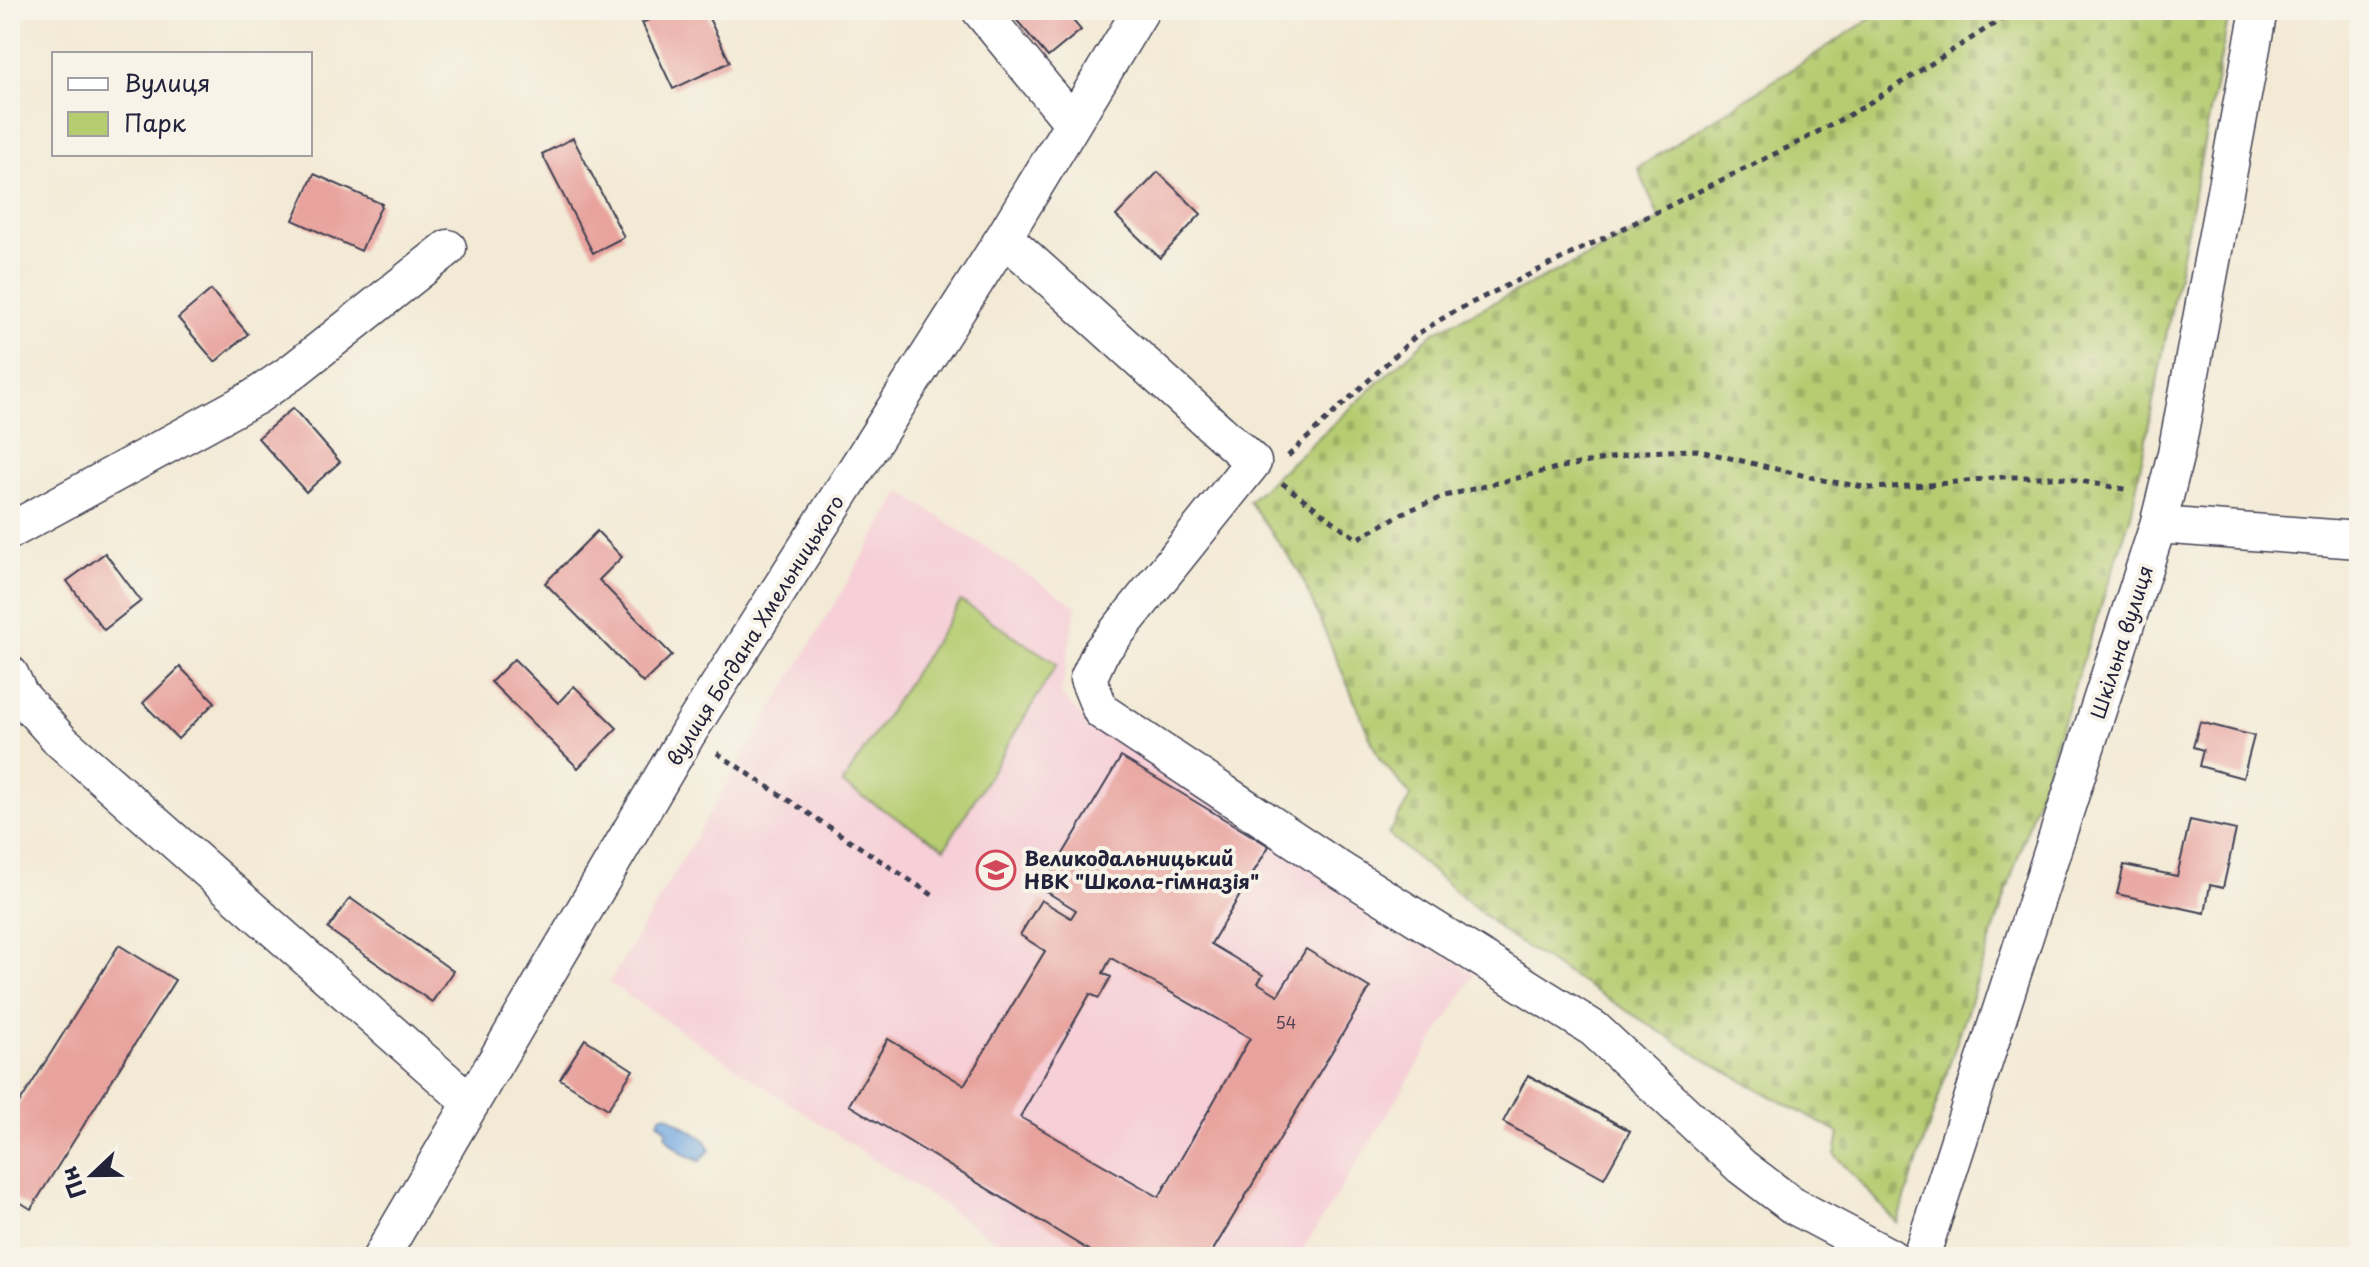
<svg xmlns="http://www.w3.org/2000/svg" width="2369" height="1267" font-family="'Playpen Sans',sans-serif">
  <defs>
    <pattern id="cemetery-stones" width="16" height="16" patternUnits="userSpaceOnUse" patternTransform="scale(2)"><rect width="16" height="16" fill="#b6cc71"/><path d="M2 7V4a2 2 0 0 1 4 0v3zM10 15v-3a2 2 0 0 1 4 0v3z" fill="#9caf63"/></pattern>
    <pattern id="water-ripples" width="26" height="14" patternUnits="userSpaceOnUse" patternTransform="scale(2)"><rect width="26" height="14" fill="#73a9e1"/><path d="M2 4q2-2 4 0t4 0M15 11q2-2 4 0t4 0" fill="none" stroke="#5e89b8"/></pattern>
  </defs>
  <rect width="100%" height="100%" fill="#f7f3e8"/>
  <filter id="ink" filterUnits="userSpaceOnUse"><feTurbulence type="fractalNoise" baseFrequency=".0125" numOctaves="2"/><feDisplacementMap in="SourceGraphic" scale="16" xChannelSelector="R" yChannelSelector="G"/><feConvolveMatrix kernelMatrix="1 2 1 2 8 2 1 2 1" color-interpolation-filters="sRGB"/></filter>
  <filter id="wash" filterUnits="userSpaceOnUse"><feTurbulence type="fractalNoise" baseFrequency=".006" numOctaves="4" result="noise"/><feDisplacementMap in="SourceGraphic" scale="32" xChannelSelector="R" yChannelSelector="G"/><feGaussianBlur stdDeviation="1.8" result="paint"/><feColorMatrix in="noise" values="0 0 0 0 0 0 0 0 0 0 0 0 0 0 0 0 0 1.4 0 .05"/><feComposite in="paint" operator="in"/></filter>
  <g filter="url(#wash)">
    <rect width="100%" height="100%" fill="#f3ead5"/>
    <!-- built -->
    <path fill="#f6cfd7" d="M 901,492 L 1076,606 L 1061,695 L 1083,718 L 1475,974 L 1298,1257 L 1020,1257 L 609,983 Z"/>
    <!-- cemetery -->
    <path fill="url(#cemetery-stones)" stroke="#6c7756" stroke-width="2" d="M 1884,10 L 2230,10 L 2131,515 L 1897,1223 L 1835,1155 L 1839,1133 L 1710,1063 L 1511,938 L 1388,834 L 1411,796 L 1379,758 L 1299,571 L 1249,501 L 1434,332 L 1660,220 L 1638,168 Z"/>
    <!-- park -->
    <path fill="#b6cc71" stroke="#6c7756" stroke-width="2" d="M 961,601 L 1057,664 L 945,848 L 842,784 Z"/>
    <!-- water -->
    <path fill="url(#water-ripples)" stroke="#4a668e" stroke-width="2" d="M 662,1115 L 667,1115 L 705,1140 L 710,1150 L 700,1161 C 686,1157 671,1147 665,1134 L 667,1130 L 658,1121 Z"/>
    <g id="blocks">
      <!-- building -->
      <path fill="#e8a39e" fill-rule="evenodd" d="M 670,10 L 705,10 L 730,62 L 673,89 L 642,23 Z
        M 1008,10 L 1064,10 L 1081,30 L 1048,57 Z
        M 573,138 L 624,237 L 593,253 L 542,154 Z
        M 1158,172 L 1201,214 L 1160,258 L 1116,216 Z
        M 314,174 L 382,204 L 361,251 L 293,220 Z
        M 211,290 L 248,334 L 215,362 L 178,318 Z
        M 293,408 L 340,462 L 306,492 L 258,438 Z
        M 597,531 L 622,557 L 599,580 L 672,655 L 643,683 L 545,583 Z
        M 105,553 L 141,601 L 104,630 L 67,581 Z
        M 514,659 L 558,703 L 574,686 L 617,728 L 578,768 L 491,682 Z
        M 180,667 L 215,702 L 178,739 L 143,703 Z
        M 2200,722 L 2254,736 L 2243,778 L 2199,766 L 2203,750 L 2193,747 Z
        M 1121,757 L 1269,846 L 1211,944 L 1263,975 L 1258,983 L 1278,995 L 1306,949 L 1370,988 L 1209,1257 L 1100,1257 L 849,1105 L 888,1039 L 964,1085 L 1045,951 L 1020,935 L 1041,900 L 1071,918 L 1076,910 L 1042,889 ZM 1111,958 L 1250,1038 L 1159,1197 L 1020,1117 L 1090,994 L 1099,998 L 1111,977 L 1103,973 Z
        M 2190,820 L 2236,830 L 2223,888 L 2210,885 L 2205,913 L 2117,894 L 2124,865 L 2177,876 Z
        M 350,898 L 453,971 L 432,1002 L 328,929 Z
        M 119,945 L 175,980 L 31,1209 L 10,1196 L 10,1118 Z
        M 585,1039 L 633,1070 L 608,1109 L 560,1079 Z
        M 1528,1075 L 1630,1131 L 1604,1178 L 1503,1122 Z"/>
    </g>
  </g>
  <g filter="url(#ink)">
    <use href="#blocks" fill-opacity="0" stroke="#414052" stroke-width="2"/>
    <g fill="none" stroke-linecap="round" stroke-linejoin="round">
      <!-- minor casing -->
      <g stroke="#414052" stroke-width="39">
        <path id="minor" d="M 980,10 L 1072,122
          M 1004,237 L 1253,462 L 1100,653 L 1088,679 L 1101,711 L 1337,868 L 1594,1029 L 1742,1167 L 1792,1205 L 1890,1257
          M 2158,525 L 2359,540
          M 10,531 L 255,397 L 292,372 L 448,248
          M 10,674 L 20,695 L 61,741 L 470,1102
          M 381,1257 L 688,733 L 1004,237 L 1141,10
          M 1921,1257 L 2158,525 L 2176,453 L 2259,10"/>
      </g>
      <!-- path -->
      <path stroke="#414052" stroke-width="5" stroke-dasharray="6 6" stroke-linecap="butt" d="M 1288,456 L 1419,333 L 1453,312 L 1799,142 L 1858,110 L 2016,10
        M 1282,483 L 1357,539 L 1405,512 L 1445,496 L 1557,468 L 1643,452 L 1696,450 L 1827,481 L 1871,488 L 1929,485 L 2001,477 L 2059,477 L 2129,490
        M 717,753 L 937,898"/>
      <!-- minor -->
      <use href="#minor" stroke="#fff" stroke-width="36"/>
    </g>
  </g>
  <!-- icons -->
  <defs>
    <g id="school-ring" transform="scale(2)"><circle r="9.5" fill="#f7f3e8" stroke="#d1495b" stroke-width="1.5"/><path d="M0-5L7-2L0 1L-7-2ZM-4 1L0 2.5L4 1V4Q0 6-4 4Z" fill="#d1495b"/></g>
  </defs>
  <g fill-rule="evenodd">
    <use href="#school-ring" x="996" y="870"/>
  </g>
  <g text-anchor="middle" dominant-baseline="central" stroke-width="8" stroke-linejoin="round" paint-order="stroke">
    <!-- number labels -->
    <g font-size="16" fill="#544254">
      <text x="1286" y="1022">54</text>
    </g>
    <!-- street labels -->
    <g font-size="20" fill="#22223b" stroke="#f7f3e8">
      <text transform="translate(755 630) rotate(-58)">вулиця Богдана Хмельницького</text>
      <text transform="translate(2121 642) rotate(-72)">Шкільна вулиця</text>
    </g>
    <!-- poi labels -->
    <g font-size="20" font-weight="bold" fill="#22223b" stroke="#f7f3e8" text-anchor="start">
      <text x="1024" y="858">Великодальницький<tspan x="1024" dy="23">НВК "Школа-гімназія"</tspan></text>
    </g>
  </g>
  <!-- margin -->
  <rect width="2369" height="1267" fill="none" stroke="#f7f3e8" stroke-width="40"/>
  <!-- legend -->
  <rect x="52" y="52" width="260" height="104" fill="#f7f3e8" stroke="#a29fa3" stroke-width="2"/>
  <rect x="68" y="78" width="40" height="12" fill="#ffffff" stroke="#a29fa3" stroke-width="2"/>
  <text x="124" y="92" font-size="24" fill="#22223b">Вулиця</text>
  <rect x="68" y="112" width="40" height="24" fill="#b6cc71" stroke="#a29fa3" stroke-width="2"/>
  <text x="124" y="132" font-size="24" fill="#22223b">Парк</text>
  <!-- north arrow -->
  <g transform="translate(92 1175) rotate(248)" stroke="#f7f3e8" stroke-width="6" paint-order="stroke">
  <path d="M0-6L14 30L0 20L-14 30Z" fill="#22223b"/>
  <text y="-12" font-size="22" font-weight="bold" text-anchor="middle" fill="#22223b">Пн</text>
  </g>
</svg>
